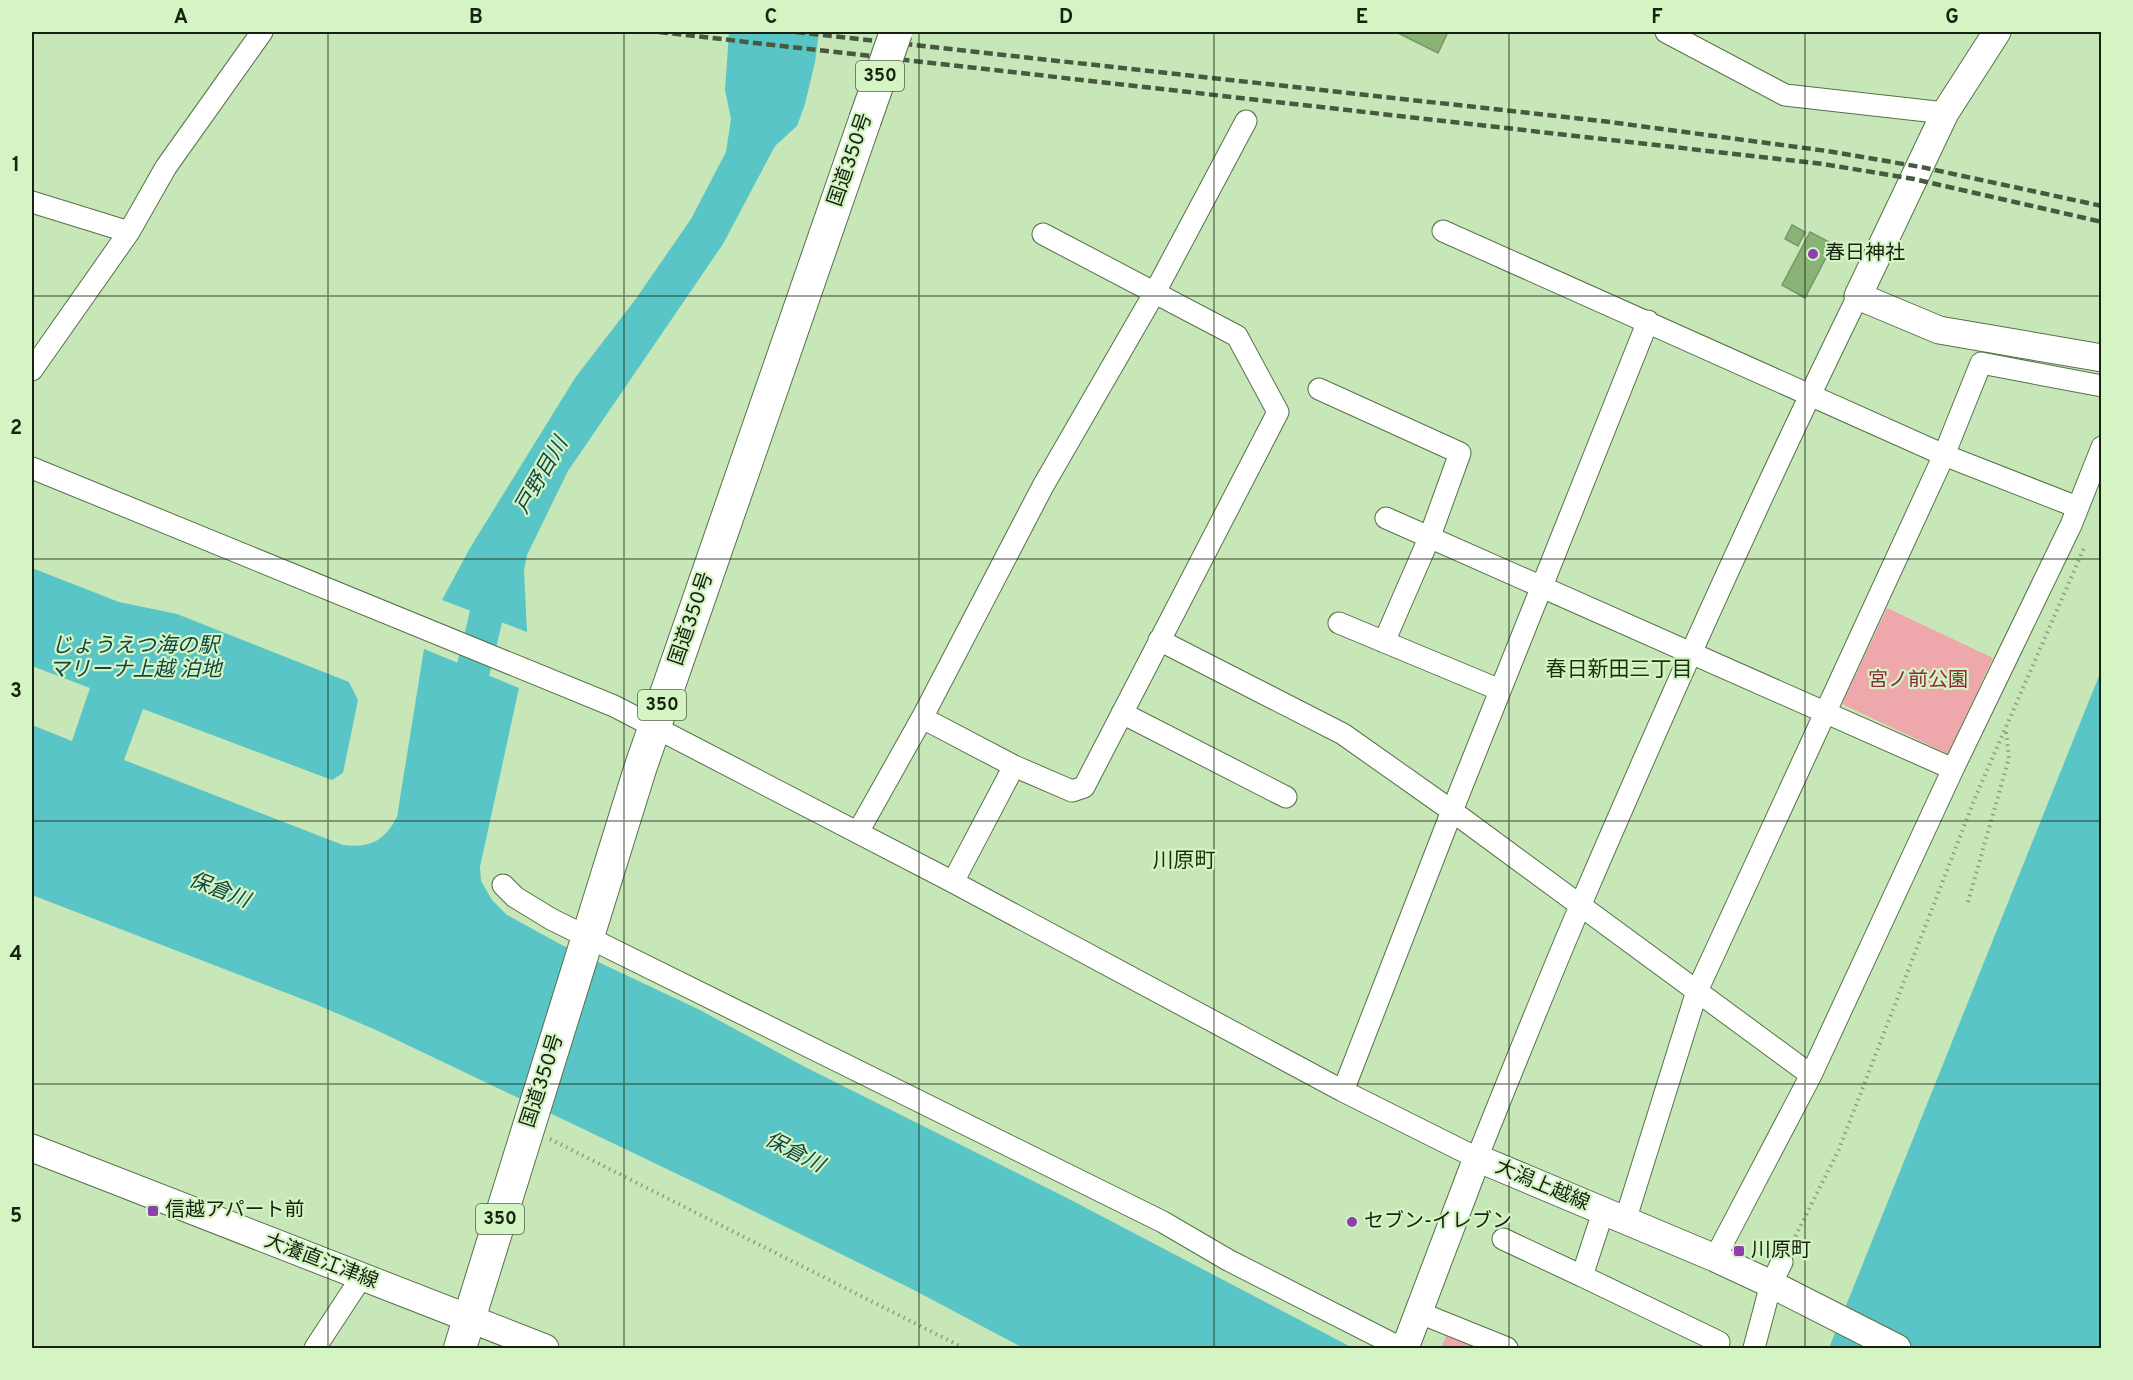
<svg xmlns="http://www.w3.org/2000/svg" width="2133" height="1380" font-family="Overpass,'Noto Sans JP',sans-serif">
  <rect width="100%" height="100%" fill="#c7e7b8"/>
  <!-- green -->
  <path fill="#eea7ab" d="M 1887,608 L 1993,658 L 1948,754 L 1842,704 Z
    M 1447,1334 L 1483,1348 L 1441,1348 Z"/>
  <!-- water -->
  <path fill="#5ac5c6" d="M 729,32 L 819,32 L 815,62 L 805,104 L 797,126 L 775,146 L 723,244 L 568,471 L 527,555 L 524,570 L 527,632 L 442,600 L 470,548 L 575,378 L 635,300 L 691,219 L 726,152 L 731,119 L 725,90 Z
    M 32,568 L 119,602 L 177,614 L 349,682 L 358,700 L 343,773 L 332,780 L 143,709 L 124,760 L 343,845 C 371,848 384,841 397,817 L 424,649 L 519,688 L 480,867 L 481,881 L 492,900 L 507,915 L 560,944 L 698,1009 L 805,1067 L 1069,1199 L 1353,1348 L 1023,1348 L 912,1289 L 719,1194 L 376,1030 L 315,1004 L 32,895 L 32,725 L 72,741 L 90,688 L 32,666 Z
    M 2101,671 L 2101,1348 L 1829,1348 Z"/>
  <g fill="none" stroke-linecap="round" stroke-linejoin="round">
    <!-- river -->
    <path stroke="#5ac5c6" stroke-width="34" d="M 462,715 L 497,572"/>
  </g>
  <!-- building -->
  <path fill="#8ab475" stroke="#79966a" stroke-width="1.5" d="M 1396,32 L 1448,32 L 1438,53 Z
    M 1792,225 L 1805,232 L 1798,246 L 1785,239 Z
    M 1810,232 L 1833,244 L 1805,298 L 1782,285 Z"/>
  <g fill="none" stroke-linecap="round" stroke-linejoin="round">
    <!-- minor casing -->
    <g stroke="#567248" stroke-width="23">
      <path id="minor" d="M 1666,32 L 1785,95 L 1945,113
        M 32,202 L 129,232
        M 1443,231 L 1944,455 L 2077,507
        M 32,370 L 129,232 L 166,167 L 262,32
        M 1319,389 L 1460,453 L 1430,536 L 1384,642
        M 32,468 L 614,706 L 953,882 L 1343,1091 L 1477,1158 C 1511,1073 1545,988 1581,904 C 1669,699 1760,496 1858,296
        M 1386,518 L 1953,769
        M 1339,623 L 1500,690
        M 1159,640 L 1343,734 L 1452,811 L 1811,1075
        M 1122,713 L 1286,797
        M 922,718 L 1043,486 L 1155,292 L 1246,121
        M 1014,766 L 1072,791 L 1084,787 L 1278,412 L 1237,336 L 1043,234
        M 858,832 L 922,718 L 934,724 L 1014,766 L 953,882
        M 503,885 L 515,897 L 551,919 L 1163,1222 L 1228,1260 L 1401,1348
        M 1343,1091 L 1452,811 L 1648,321
        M 1603,1212 L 1582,1276 L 1719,1342 L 1718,1348
        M 1625,1221 L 1697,991 L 1944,455 L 1981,363 L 2102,386
        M 1503,1239 L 1582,1276
        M 1715,1258 L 1811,1075 L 1953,769 L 2071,525 L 2102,447
        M 1420,1313 L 1507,1348
        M 315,1348 L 361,1278
        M 1754,1348 L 1771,1284 L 1782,1262"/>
    </g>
    <!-- major casing -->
    <g stroke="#567248" stroke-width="29">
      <path id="major" d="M 1997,32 L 1945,113 L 1858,296 L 1939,330 L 2102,358
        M 32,1148 L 545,1348
        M 1405,1348 L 1477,1158 L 1715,1258 L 1771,1284 L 1897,1348"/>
    </g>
    <!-- highway casing -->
    <g stroke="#567248" stroke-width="34">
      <path id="highway" d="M 460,1348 L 640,769 L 865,120"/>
    </g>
    <!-- path -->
    <path stroke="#88a07c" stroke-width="4" stroke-dasharray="1.5 4.5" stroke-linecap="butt" d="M 1968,902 L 2009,758 L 2006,730
      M 550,1139 L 964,1348
      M 1790,1247 L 1839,1149 L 1975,798 L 2085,546"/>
    <!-- minor -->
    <use href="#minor" stroke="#fff" stroke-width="21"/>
    <!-- major -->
    <use href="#major" stroke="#fff" stroke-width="27"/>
    <!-- highway -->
    <use href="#highway" stroke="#fff" stroke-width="32"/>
    <!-- rail -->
    <path stroke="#47593f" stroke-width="4.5" stroke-dasharray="9 4.5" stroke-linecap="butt" d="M 659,32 L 1823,164 L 1914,179 L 2102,222
      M 796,32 L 1602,121 L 1827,151 L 1921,167 L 2102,206"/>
    <!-- highway-bridge casing -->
    <g stroke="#567248" stroke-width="34" stroke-linecap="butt">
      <path id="highway-bridge" d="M 865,120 L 896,32"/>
    </g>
    <!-- highway-bridge -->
    <use href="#highway-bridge" stroke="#fff" stroke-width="32"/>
  </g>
  <!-- grid -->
  <path fill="none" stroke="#172311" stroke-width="1.5" stroke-opacity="0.55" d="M 328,32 L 328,1348M 624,32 L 624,1348M 919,32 L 919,1348M 1214,32 L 1214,1348M 1509,32 L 1509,1348M 1805,32 L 1805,1348M 32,296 L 2102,296M 32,559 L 2102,559M 32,821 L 2102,821M 32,1084 L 2102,1084"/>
  <!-- markers -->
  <g fill="#8f3ead" stroke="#d4f4c4" stroke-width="2">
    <circle cx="1813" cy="254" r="6"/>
    <rect x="147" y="1205" width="12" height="12" rx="3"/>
    <circle cx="1352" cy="1222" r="6"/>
    <rect x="1733" y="1245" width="12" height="12" rx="3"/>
  </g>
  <g text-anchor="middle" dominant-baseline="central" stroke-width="4.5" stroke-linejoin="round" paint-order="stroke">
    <!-- shield labels -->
    <g fill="#d4f4c4" stroke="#506247" stroke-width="1.5">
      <rect x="856" y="61" width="48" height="30" rx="4.5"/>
      <rect x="638" y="690" width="48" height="30" rx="4.5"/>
      <rect x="476" y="1204" width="48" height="30" rx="4.5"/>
    </g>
    <g font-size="18" font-weight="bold" fill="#172311">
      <text x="880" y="76">350</text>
      <text x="662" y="705">350</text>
      <text x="500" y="1219">350</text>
    </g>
    <!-- street labels -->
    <g font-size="20" fill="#172311" stroke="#d4f4c4">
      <text transform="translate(851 160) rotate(-71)">国道350号</text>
      <text transform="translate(692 619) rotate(-71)">国道350号</text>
      <text transform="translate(543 1081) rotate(-72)">国道350号</text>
      <text transform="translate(1542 1186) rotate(23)">大潟上越線</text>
      <text transform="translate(321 1262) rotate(21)">大瀁直江津線</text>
    </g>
    <!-- poi labels -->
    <g font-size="20" fill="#172311" stroke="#d4f4c4" text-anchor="start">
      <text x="1825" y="254">春日神社</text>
      <text x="165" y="1211">信越アパート前</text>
      <text x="1364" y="1222">セブン-イレブン</text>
      <text x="1751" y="1251">川原町</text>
    </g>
    <!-- park labels -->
    <g font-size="20" fill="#8b2c3a" stroke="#d4f4c4">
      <text x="1918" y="681">宮ノ前公園</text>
    </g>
    <!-- water labels -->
    <g font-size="21" font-style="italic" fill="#124444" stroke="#d4f4c4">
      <text transform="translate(542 476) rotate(-60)">戸野目川</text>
      <text x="135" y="646">じょうえつ海の駅<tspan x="135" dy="24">マリーナ上越 泊地</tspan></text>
      <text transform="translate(219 891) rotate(21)">保倉川</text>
      <text transform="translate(794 1153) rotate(27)">保倉川</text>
    </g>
    <!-- neighbourhood labels -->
    <g font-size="21" fill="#1a320a" stroke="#d4f4c4">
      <text x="1619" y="670">春日新田三丁目</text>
      <text x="1184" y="861">川原町</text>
    </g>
  </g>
  <!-- border -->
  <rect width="2133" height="1380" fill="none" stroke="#d4f4c4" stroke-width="66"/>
  <rect x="33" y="33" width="2067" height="1314" fill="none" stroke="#172311" stroke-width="2"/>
  <g font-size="20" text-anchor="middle" font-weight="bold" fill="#172311">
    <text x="181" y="23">A</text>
    <text x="476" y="23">B</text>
    <text x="771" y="23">C</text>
    <text x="1066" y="23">D</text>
    <text x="1362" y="23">E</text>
    <text x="1657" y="23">F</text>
    <text x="1952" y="23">G</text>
    <text x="16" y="171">1</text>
    <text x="16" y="434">2</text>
    <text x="16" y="697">3</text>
    <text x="16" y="960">4</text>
    <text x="16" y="1222">5</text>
  </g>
</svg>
